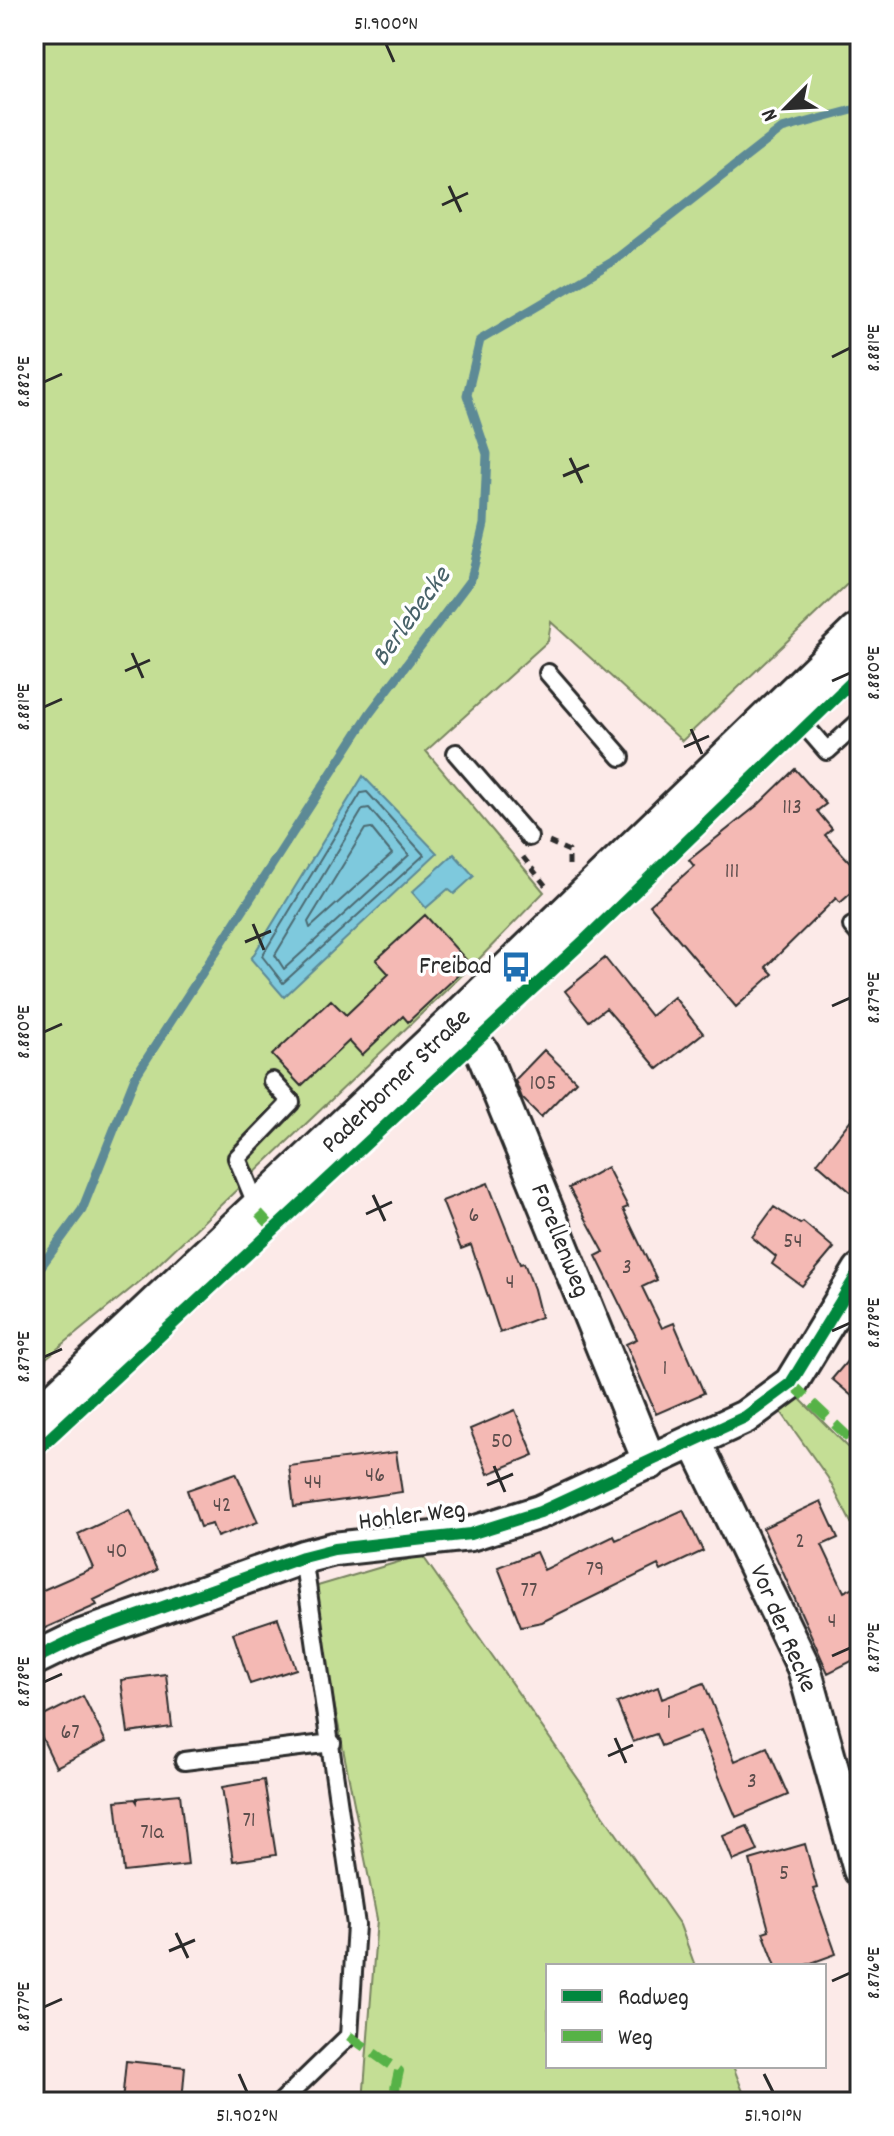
<svg xmlns="http://www.w3.org/2000/svg" width="894" height="2136" font-family="Dekko,sans-serif">
  <rect width="100%" height="100%" fill="#fceae8"/>
  <filter id="ink" filterUnits="userSpaceOnUse"><feTurbulence type="fractalNoise" baseFrequency=".0125" numOctaves="2"/><feDisplacementMap in="SourceGraphic" scale="16" xChannelSelector="R" yChannelSelector="G"/><feConvolveMatrix kernelMatrix="1 2 1 2 8 2 1 2 1" color-interpolation-filters="sRGB"/></filter>
  <g filter="url(#ink)">
    <!-- green -->
    <path fill="#c4de95" stroke="#788460" stroke-width="2" d="M 34,34 L 860,34 L 860,572 L 682,741 L 551,622 L 548,641 L 426,751 L 544,892 L 480,958 L 144,1278 L 34,1368 Z
      M 796,1395 L 860,1459 L 860,1540 L 828,1478 L 779,1409 Z
      M 422,1555 L 680,1925 L 695,1966 L 548,1966 L 548,2066 L 733,2066 L 747,2102 L 363,2102 L 377,1919 L 311,1588 Z"/>
    <!-- water -->
    <path fill="#7ec9dd" stroke="#5d8a96" stroke-width="2" d="M 363,776 L 437,853 L 284,997 L 251,959 Z
      M 454,854 L 474,876 L 454,894 L 448,889 L 426,908 L 412,892 Z"/>
    <g fill="none" stroke-linecap="round" stroke-linejoin="round">
      <!-- shore -->
      <path stroke="#4c6a72" stroke-width="2" d="M 367,792 L 424,855 L 283,983 L 262,956 L 361,793 Z
        M 369,808 L 409,855 L 284,969 L 275,955 L 363,809 Z
        M 371,828 L 392,854 L 310,928 L 308,922 L 365,829 Z"/>
      <!-- stream -->
      <path stroke="#5d8a96" stroke-width="9" d="M 34,1276 L 82,1210 L 135,1077 L 370,713 L 471,579 L 484,524 L 487,454 L 467,395 L 480,340 L 612,262 L 782,129 L 860,108"/>
    </g>
    <!-- building -->
    <path fill="#f4b9b4" stroke="#2b2b2b" stroke-width="2" d="M 795,769 L 826,804 L 817,811 L 832,829 L 825,835 L 860,873 L 860,885 L 840,903 L 836,898 L 766,967 L 773,974 L 736,1007 L 650,905 L 694,866 L 689,860 L 759,804 Z
      M 425,915 L 470,964 L 408,1022 L 403,1016 L 362,1055 L 349,1041 L 301,1086 L 272,1055 L 331,1000 L 346,1015 L 389,974 L 376,960 Z
      M 605,958 L 651,1016 L 674,997 L 703,1033 L 658,1069 L 606,1008 L 589,1021 L 565,991 Z
      M 544,1050 L 576,1081 L 541,1117 L 522,1098 L 515,1080 Z
      M 860,1108 L 860,1200 L 817,1163 Z
      M 607,1167 L 628,1207 L 623,1209 L 657,1280 L 642,1287 L 662,1328 L 674,1323 L 704,1393 L 656,1414 L 626,1344 L 637,1339 L 596,1256 L 604,1252 L 569,1188 Z
      M 488,1183 L 520,1264 L 524,1263 L 534,1289 L 541,1317 L 500,1333 L 471,1245 L 461,1249 L 442,1201 Z
      M 774,1207 L 800,1224 L 803,1222 L 834,1248 L 802,1286 L 772,1264 L 776,1257 L 752,1237 Z
      M 860,1346 L 860,1403 L 832,1379 Z
      M 515,1410 L 534,1455 L 488,1474 L 470,1429 Z
      M 396,1452 L 402,1492 L 294,1507 L 289,1466 Z
      M 236,1473 L 258,1522 L 217,1537 L 212,1524 L 200,1527 L 187,1490 Z
      M 821,1501 L 838,1538 L 822,1545 L 844,1592 L 860,1584 L 860,1657 L 828,1673 L 763,1528 Z
      M 129,1510 L 157,1570 L 94,1600 L 97,1605 L 34,1633 L 34,1594 L 93,1568 L 78,1534 Z
      M 683,1510 L 703,1551 L 661,1571 L 658,1565 L 542,1622 L 521,1626 L 498,1567 L 536,1552 L 544,1570 L 614,1536 L 616,1540 Z
      M 278,1618 L 296,1669 L 250,1684 L 233,1633 Z
      M 166,1674 L 172,1727 L 128,1733 L 121,1680 Z
      M 704,1683 L 735,1761 L 767,1747 L 788,1795 L 736,1817 L 700,1731 L 661,1746 L 656,1734 L 633,1742 L 617,1703 L 658,1687 L 662,1699 Z
      M 83,1696 L 106,1742 L 56,1767 L 34,1721 Z
      M 264,1780 L 276,1855 L 233,1861 L 222,1787 Z
      M 180,1794 L 188,1865 L 124,1872 L 116,1801 L 135,1799 L 137,1802 L 137,1798 Z
      M 747,1826 L 758,1851 L 733,1861 L 723,1836 Z
      M 805,1844 L 817,1888 L 813,1889 L 836,1954 L 803,1966 L 776,1966 L 763,1932 L 769,1930 L 750,1860 Z
      M 126,2061 L 185,2067 L 182,2102 L 122,2102 Z"/>
    <g fill="none" stroke-linecap="round" stroke-linejoin="round">
      <!-- service casing -->
      <g stroke="#2b2b2b" stroke-width="22">
        <path id="service" d="M 548,673 L 621,757
          M 788,706 L 827,751 L 860,721
          M 456,753 L 529,837
          M 852,926 L 860,935
          M 259,1211 L 237,1158 L 291,1102 L 272,1081
          M 184,1761 L 332,1743
          M 281,2102 L 349,2036 L 356,1925 L 303,1557"/>
      </g>
      <!-- minor casing -->
      <g stroke="#2b2b2b" stroke-width="38">
        <path id="minor" d="M 460,1023 L 483,1053 L 650,1463
          M 695,1442 L 804,1668 L 860,1870
          M 34,1659 L 79,1637 L 303,1557 L 334,1549 L 470,1534 L 540,1512 L 745,1417 L 791,1383 L 860,1270"/>
      </g>
      <!-- secondary casing -->
      <g stroke="#2b2b2b" stroke-width="50">
        <path id="secondary" d="M 34,1426 L 460,1023 L 860,636"/>
      </g>
      <!-- path -->
      <path stroke="#2b2b2b" stroke-width="5" stroke-dasharray="8 6" stroke-linecap="butt" d="M 549,842 L 569,851 L 569,867
        M 523,857 L 549,890"/>
      <!-- service -->
      <use href="#service" stroke="#fff" stroke-width="16"/>
      <!-- minor -->
      <use href="#minor" stroke="#fff" stroke-width="32"/>
      <!-- secondary -->
      <use href="#secondary" stroke="#fff" stroke-width="44"/>
      <!-- quiet -->
      <path stroke="#56b246" stroke-width="10" stroke-dasharray="20 10" stroke-linecap="butt" d="M 259,1213 L 274,1229
        M 791,1383 L 860,1448
        M 349,2036 L 399,2071 L 392,2102"/>
      <!-- cycleway casing -->
      <g stroke="#fff" stroke-width="17">
        <path id="cycleway" d="M 34,1453 L 585,940 L 860,674
          M 34,1659 L 79,1637 L 303,1557 L 334,1549 L 470,1534 L 540,1512 L 745,1417 L 791,1383 L 860,1270"/>
      </g>
      <!-- cycleway -->
      <use href="#cycleway" stroke="#00873e" stroke-width="12"/>
    </g>
  </g>
  <!-- ticks -->
  <path fill="none" stroke="#2b2b2b" stroke-width="3" d="M 386,44 L 394,62M 449,186 L 461,212M 442,205 L 468,193M 832,357 L 850,348M 44,382 L 62,374M 570,458 L 582,483M 563,476 L 589,465M 132,653 L 143,678M 125,671 L 150,660M 832,681 L 850,673M 44,707 L 62,699M 691,729 L 702,754M 684,747 L 709,736M 253,924 L 264,950M 245,942 L 271,931M 832,1006 L 850,998M 44,1032 L 62,1024M 373,1195 L 385,1221M 366,1214 L 392,1202M 832,1331 L 850,1323M 44,1357 L 62,1349M 494,1466 L 505,1492M 487,1485 L 513,1474M 832,1656 L 850,1648M 44,1682 L 62,1674M 615,1738 L 626,1763M 608,1756 L 633,1745M 176,1933 L 188,1958M 169,1951 L 195,1940M 832,1981 L 850,1973M 44,2007 L 62,1999M 239,2074 L 247,2092M 764,2074 L 773,2092"/>
  <!-- icons -->
  <defs>
    <g id="bus-bare" transform="scale(2.4)"><path d="M-5-6H5V4H4V6H2V4H-2V6H-4V4H-5ZM-3.5-4V0h7V-4ZM-3.5 1.2v1.5H-2V1.2ZM2 1.2v1.5H3.5V1.2Z" fill="#1f6fb2" stroke="#fff" stroke-width="2.5" paint-order="stroke"/></g>
  </defs>
  <g fill-rule="evenodd">
    <use href="#bus-bare" x="516" y="967"/>
  </g>
  <g text-anchor="middle" dominant-baseline="central" stroke-width="7" stroke-linejoin="round" paint-order="stroke">
    <!-- number labels -->
    <g font-size="22" fill="#5d4e4d">
      <text x="792" y="808">113</text>
      <text x="732" y="872">111</text>
      <text x="543" y="1084">105</text>
      <text x="474" y="1216">6</text>
      <text x="793" y="1242">54</text>
      <text x="627" y="1268">3</text>
      <text x="510" y="1283">4</text>
      <text x="665" y="1369">1</text>
      <text x="502" y="1442">50</text>
      <text x="375" y="1476">46</text>
      <text x="313" y="1483">44</text>
      <text x="222" y="1506">42</text>
      <text x="800" y="1542">2</text>
      <text x="117" y="1552">40</text>
      <text x="595" y="1570">79</text>
      <text x="529" y="1591">77</text>
      <text x="832" y="1622">4</text>
      <text x="669" y="1713">1</text>
      <text x="70" y="1733">67</text>
      <text x="752" y="1782">3</text>
      <text x="249" y="1821">71</text>
      <text x="152" y="1833">71a</text>
      <text x="784" y="1874">5</text>
    </g>
    <!-- poi labels -->
    <g font-size="26" fill="#2b2b2b" stroke="#fff" text-anchor="end">
      <text x="492" y="967">Freibad</text>
    </g>
    <!-- street labels -->
    <g font-size="26" fill="#2b2b2b" stroke="#fff">
      <text transform="translate(397 1082) rotate(-44)">Paderborner Straße</text>
      <text transform="translate(559 1241) rotate(68)">Forellenweg</text>
      <text transform="translate(412 1517) rotate(-7)">Hohler Weg</text>
      <text transform="translate(782 1629) rotate(67)">Vor der Recke</text>
    </g>
    <!-- water labels -->
    <g font-size="28" font-style="italic" fill="#486269" stroke="#fff">
      <text transform="translate(413 618) rotate(-54)">Berlebecke</text>
    </g>
  </g>
  <!-- margin -->
  <rect width="894" height="2136" fill="none" stroke="#fff" stroke-width="88"/>
  <!-- legend -->
  <rect x="546" y="1964" width="280" height="104" fill="#ffffff" stroke="#aaaaaa" stroke-width="2"/>
  <rect x="562" y="1990" width="40" height="12" fill="#00873e" stroke="#aaaaaa" stroke-width="2"/>
  <text x="618" y="2004" font-size="24" fill="#2b2b2b">Radweg</text>
  <rect x="562" y="2030" width="40" height="12" fill="#56b246" stroke="#aaaaaa" stroke-width="2"/>
  <text x="618" y="2044" font-size="24" fill="#2b2b2b">Weg</text>
  <!-- north arrow -->
  <g transform="translate(786 108) rotate(246)" stroke="#ffffff" stroke-width="6" paint-order="stroke">
  <path d="M0-6L14 30L0 20L-14 30Z" fill="#2b2b2b"/>
  <text y="-12" font-size="22" font-weight="bold" text-anchor="middle" fill="#2b2b2b">N</text>
  </g>
  <rect x="44" y="44" width="806" height="2048" fill="none" stroke="#2b2b2b" stroke-width="3"/>
  <g font-size="20" text-anchor="middle" fill="#2b2b2b">
    <text x="386" y="29">51.900°N</text>
    <text transform="translate(872 348) rotate(-90)" y="7">8.881°E</text>
    <text transform="translate(22 382) rotate(-90)" y="7">8.882°E</text>
    <text transform="translate(872 673) rotate(-90)" y="7">8.880°E</text>
    <text transform="translate(22 707) rotate(-90)" y="7">8.881°E</text>
    <text transform="translate(872 998) rotate(-90)" y="7">8.879°E</text>
    <text transform="translate(22 1032) rotate(-90)" y="7">8.880°E</text>
    <text transform="translate(872 1323) rotate(-90)" y="7">8.878°E</text>
    <text transform="translate(22 1357) rotate(-90)" y="7">8.879°E</text>
    <text transform="translate(872 1648) rotate(-90)" y="7">8.877°E</text>
    <text transform="translate(22 1682) rotate(-90)" y="7">8.878°E</text>
    <text transform="translate(872 1973) rotate(-90)" y="7">8.876°E</text>
    <text transform="translate(22 2007) rotate(-90)" y="7">8.877°E</text>
    <text x="247" y="2121">51.902°N</text>
    <text x="773" y="2121">51.901°N</text>
  </g>
</svg>
